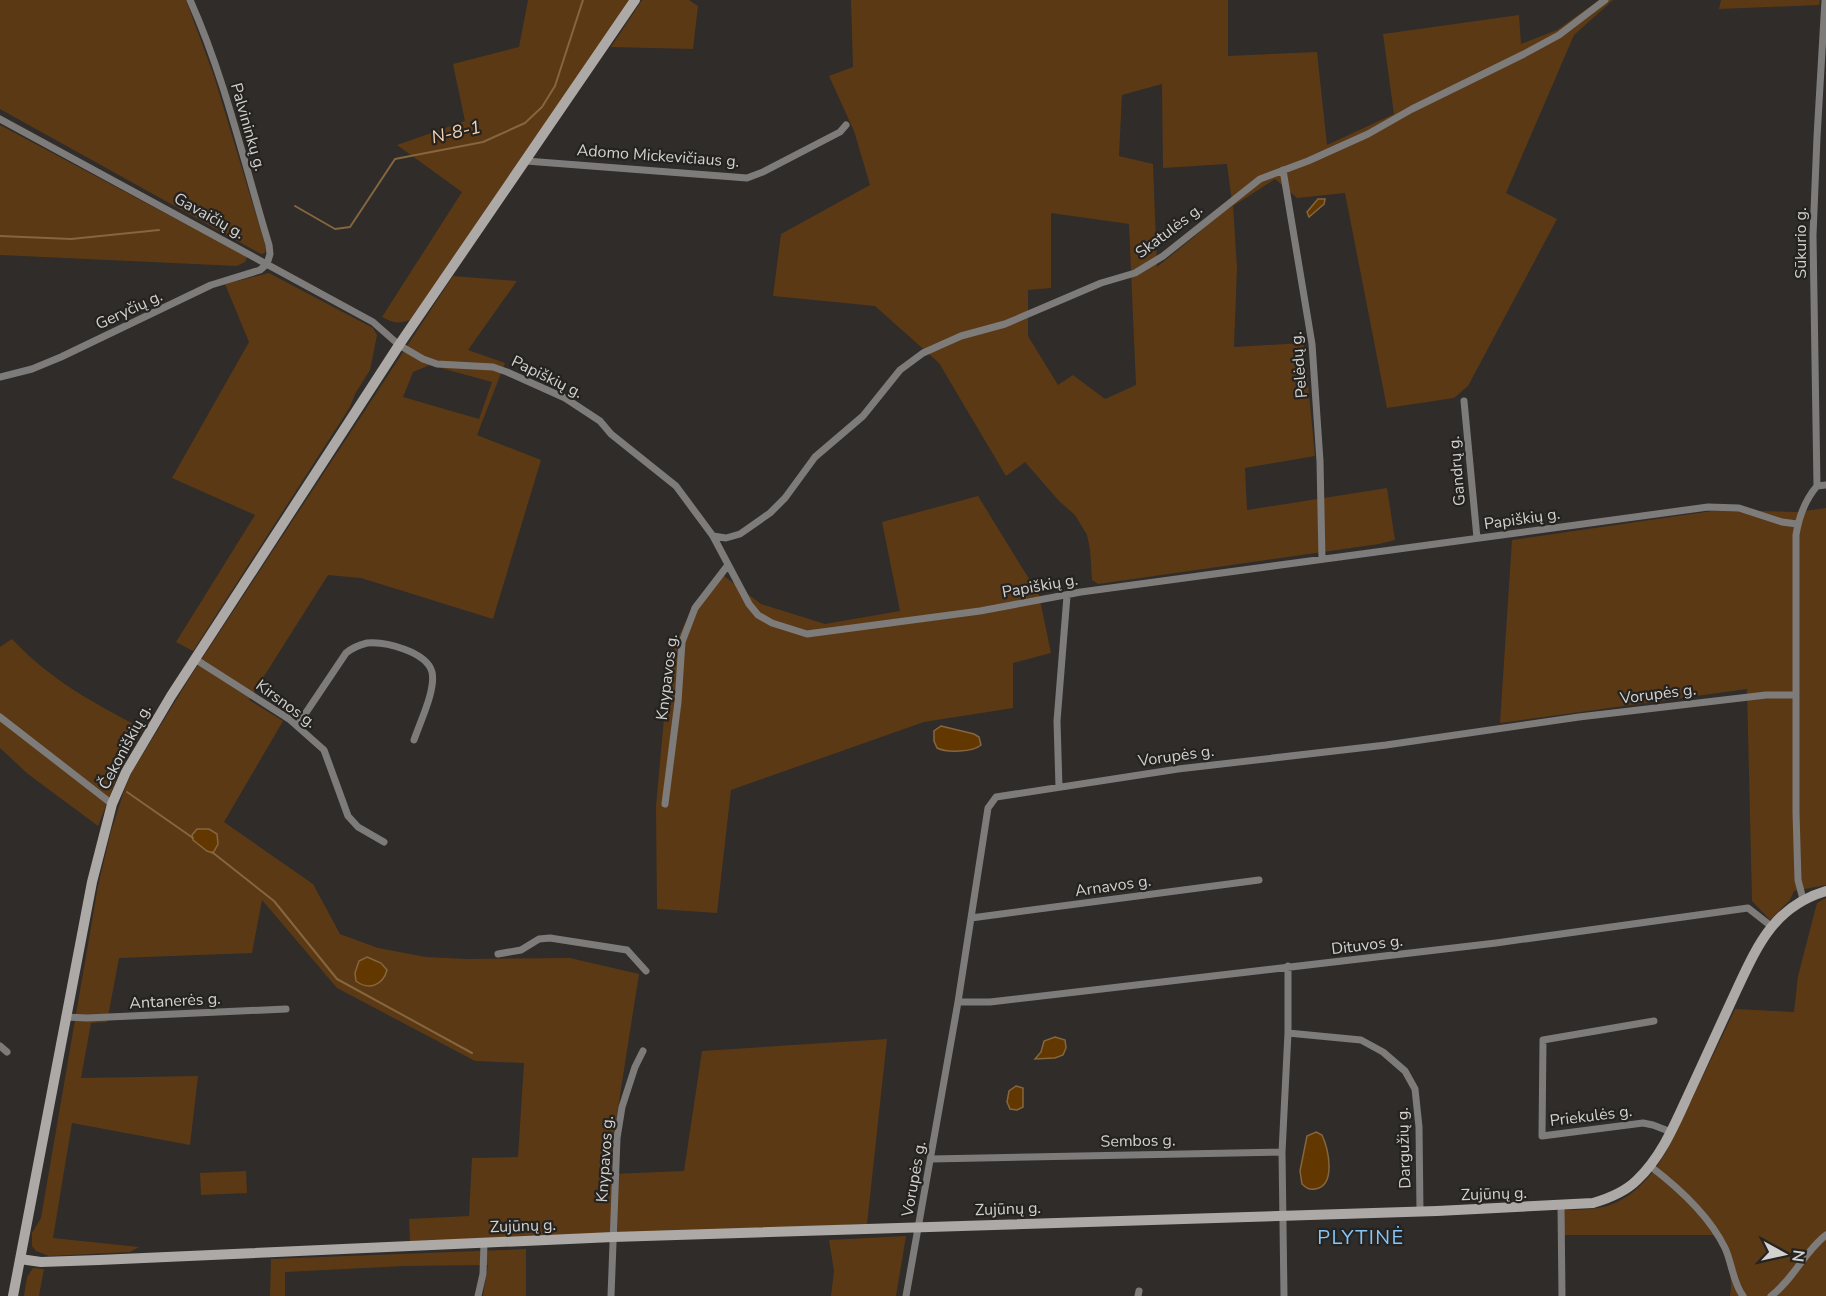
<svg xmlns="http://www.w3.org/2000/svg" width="1826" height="1296" font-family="'Nunito Sans',sans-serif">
  <rect width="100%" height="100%" fill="#2f2c2a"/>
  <!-- green -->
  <path fill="#5b3915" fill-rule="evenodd" d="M 0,0 L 186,0 L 214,76 L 266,248 L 265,253 L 261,254 L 0,109 Z
    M 528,0 L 630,0 L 410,320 C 398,324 393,323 382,317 L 462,192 L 397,145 L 465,121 L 453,64 L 519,47 Z
    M 642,0 L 689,0 L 698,6 L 693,49 L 611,47 Z
    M 851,0 L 1228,0 L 1228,56 L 1317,52 L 1327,145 L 1394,114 L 1383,34 L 1519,15 L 1521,44 L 1557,30 L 1599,0 L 1613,0 L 1574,35 L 1506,193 L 1557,219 L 1468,386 L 1454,398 L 1387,408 L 1345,193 L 1297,198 L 1275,179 L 1233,206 L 1237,268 L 1234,347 L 1304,343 L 1315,456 L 1245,468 L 1247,510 L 1387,488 L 1395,540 L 1379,544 L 1098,584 L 1092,580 L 1090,549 L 1087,535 L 1075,515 L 1059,501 L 1025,462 L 1006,476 L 939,363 L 875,306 L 773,296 L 781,234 L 870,185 L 854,131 L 829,76 L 853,67 ZM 1162,84 L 1163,168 L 1227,164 L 1232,202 L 1195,236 L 1157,267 L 1153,164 L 1119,156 L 1122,95 ZM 1051,213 L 1129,224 L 1136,385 L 1105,399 L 1073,375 L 1058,385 L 1028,336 L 1028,290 L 1051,288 Z
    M 1721,0 L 1820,0 L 1819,5 L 1719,9 Z
    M 0,125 L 247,257 L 245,262 L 237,266 L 0,255 Z
    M 269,273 L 373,328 L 377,335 L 370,370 L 355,394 L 350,407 L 193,651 L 176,642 L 255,515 L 172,478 L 249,342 L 225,284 Z
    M 453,276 L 517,281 L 468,350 L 505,363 L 477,435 L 541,460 L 493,619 L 361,578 L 328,575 L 249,700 L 283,721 L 224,822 L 313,884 L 340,934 L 378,948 L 426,957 L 466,959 L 570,958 L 639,974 L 613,1140 L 611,1174 L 684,1171 L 702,1051 L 887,1039 L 867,1224 L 410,1242 L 409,1219 L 469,1216 L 472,1158 L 518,1157 L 524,1063 L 475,1061 L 337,988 L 262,900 L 252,953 L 119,958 L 107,1022 L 91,1023 L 81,1078 L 198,1076 L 190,1145 L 72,1123 L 53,1238 L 139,1247 L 130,1252 L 49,1256 L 36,1251 L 32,1246 L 32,1233 L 41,1218 L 98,886 L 111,831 L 125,788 L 132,772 L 192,674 ZM 430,365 L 492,382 L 479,419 L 403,397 L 413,372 ZM 367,957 L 381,963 L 378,984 L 361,985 Z
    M 978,496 L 1039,595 L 1051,653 L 1013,663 L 1013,708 L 924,722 L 731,790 L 717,913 L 657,909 L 656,807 L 664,718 L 675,644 L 695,602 L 724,576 L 761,604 L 825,624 L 900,611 L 882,522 Z
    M 1826,508 L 1826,885 L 1794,891 L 1790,900 L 1770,920 L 1752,901 L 1747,689 L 1500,723 L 1512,540 L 1719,510 L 1797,512 Z
    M 12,639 C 49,679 95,704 143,729 L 119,772 L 98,826 L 28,774 L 0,748 L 0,647 Z
    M 1826,898 L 1826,1296 L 1730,1296 C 1734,1275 1725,1253 1715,1235 L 1564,1235 L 1562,1210 C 1580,1210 1601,1210 1617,1202 C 1659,1182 1676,1131 1695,1092 C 1709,1064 1722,1037 1735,1009 L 1794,1012 L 1798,976 L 1817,903 Z
    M 246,1171 L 247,1193 L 201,1195 L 200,1173 Z
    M 906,1236 L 896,1296 L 831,1296 L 834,1271 L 829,1240 Z
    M 526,1249 L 526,1296 L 483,1296 L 488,1265 L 405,1266 L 285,1272 L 285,1296 L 270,1296 L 271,1259 Z
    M 33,1268 L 44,1269 L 39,1296 L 24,1296 L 27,1277 Z"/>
  <!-- water -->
  <path fill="#633800" stroke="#85663e" stroke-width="1.5" d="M 1318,199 L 1325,199 L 1324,204 L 1309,217 L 1307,212 Z
    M 941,726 L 974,734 L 979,737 L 981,745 C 973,752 947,753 937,748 L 934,741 L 934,731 Z
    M 197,829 L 209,829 L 217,834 L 218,844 L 213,853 L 207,851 L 193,840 L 192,835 Z
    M 367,957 L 381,963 L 387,970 C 383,985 369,991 356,981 L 355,973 L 359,961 Z
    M 1055,1037 L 1065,1040 L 1066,1048 L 1063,1055 L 1055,1058 L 1035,1059 L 1041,1052 L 1044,1041 Z
    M 1016,1086 L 1023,1088 L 1023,1107 L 1017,1110 L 1010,1109 L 1007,1102 L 1009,1091 Z
    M 1316,1132 L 1322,1135 C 1328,1148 1337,1186 1315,1189 C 1309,1190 1306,1188 1302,1184 L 1300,1171 L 1307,1136 Z"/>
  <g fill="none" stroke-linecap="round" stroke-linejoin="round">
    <!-- stream -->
    <path stroke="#85663e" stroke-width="2" d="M 295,206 L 335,229 L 350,227 L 395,159 L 483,142 L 525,123 L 542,107 L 555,86 L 583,0
      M 0,236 L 71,239 L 159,230
      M 127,792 L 193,838
      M 212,852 L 274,901 L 337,979 L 472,1053"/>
    <!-- minor -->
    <path stroke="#7e7c7b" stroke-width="7" d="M 190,0 C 225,78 244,163 269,245 L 270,254 L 267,264
      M 0,119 L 373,322 L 399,345 L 423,359 L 437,364 L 493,367 L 507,372 L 565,398 L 600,421 L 611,434 L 676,486 L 713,536 L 749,604 L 758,615 L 772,623 L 807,634 L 980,611 L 1081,592 L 1708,507 L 1739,508 L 1782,522 L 1797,524
      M 526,161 L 747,178 L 763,172 L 840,132 L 846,125
      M 1283,170 L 1312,344 L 1320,461 L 1322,559
      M 0,377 L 32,369 L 61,357 L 211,285 L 260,270 L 267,264
      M 1464,401 L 1477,538
      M 1817,486 L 1813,235 L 1817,137 L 1825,0
      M 1817,486 L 1826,485
      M 713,536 L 726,538 L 740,534 L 770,513 L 785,498 L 815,457 L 863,416 L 900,370 L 923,353 L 961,336 L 1005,324 L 1101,283 L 1135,273 L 1163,256 L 1260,179 L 1308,161 L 1368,134 L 1412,109 L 1524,54 L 1559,35 L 1605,0
      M 195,659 L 289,719 L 324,750 L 348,816 L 358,827 L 384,842
      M 0,717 L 112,804
      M 297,726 L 346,653 C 352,648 359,645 367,643 C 385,641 427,652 432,672 C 436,690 420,722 414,740
      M 1059,787 L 1057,721 L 1067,596
      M 665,804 L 678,702 L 682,642 L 695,608 L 728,565
      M 1803,899 L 1798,880 L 1796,813 L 1796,535 C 1799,516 1805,500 1817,486
      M 971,918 L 1259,880
      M 498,954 L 521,950 L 539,939 L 550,938 L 627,950 L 646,971
      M 958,1002 L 990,1002 L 1496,943 L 1748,908 L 1771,926
      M 65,1017 L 87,1018 L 286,1009
      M 1654,1021 L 1543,1040 L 1542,1136 L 1643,1123 L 1653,1125 L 1671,1132
      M 1288,1033 L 1361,1040 L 1383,1052 L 1405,1071 L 1415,1089 L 1419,1127 L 1420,1211
      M 0,1046 L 7,1052
      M 931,1159 L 1282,1152
      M 1650,1166 C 1679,1188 1709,1215 1725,1248 C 1732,1263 1733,1283 1743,1296
      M 1561,1206 L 1562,1296
      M 478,1296 L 483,1274 L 484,1243
      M 611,1296 L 617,1138 L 622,1107 L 635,1067 L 643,1051
      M 906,1296 L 958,1002 L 988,808 L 996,797 L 1178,769 L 1386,745 L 1579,717 L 1766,695 L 1795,695
      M 1138,1296 L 1139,1291
      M 1284,1296 L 1282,1152 L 1288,1033 L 1288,966
      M 1771,1296 C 1793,1280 1804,1252 1826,1235"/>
    <!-- secondary -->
    <path stroke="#aca9a7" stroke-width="10" d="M 20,1259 L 41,1262 L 99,1260 L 613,1237 L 1437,1211 L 1593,1203 C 1610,1198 1625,1192 1637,1180 C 1663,1155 1676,1121 1691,1089 C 1706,1056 1722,1022 1737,989 C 1758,944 1775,906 1826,891
      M 13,1296 L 92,882 L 112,804 L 126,772 L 171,696 L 399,345 L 635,0"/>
  </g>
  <g text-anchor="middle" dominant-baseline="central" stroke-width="4.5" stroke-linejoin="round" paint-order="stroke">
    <!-- street labels -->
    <g font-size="16" fill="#d3d1d0" stroke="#252320">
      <text transform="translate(248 127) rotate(74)">Palvininkų g.</text>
      <text transform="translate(658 156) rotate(4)">Adomo Mickevičiaus g.</text>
      <text transform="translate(209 216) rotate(29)">Gavaičių g.</text>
      <text transform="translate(1169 231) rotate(-37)">Skatulės g.</text>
      <text transform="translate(1801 243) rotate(-90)">Sūkurio g.</text>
      <text transform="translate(129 310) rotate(-25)">Geryčių g.</text>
      <text transform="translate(1299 365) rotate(-95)">Pelėdų g.</text>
      <text transform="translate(547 377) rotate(26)">Papiškių g.</text>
      <text transform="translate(1457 471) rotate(-95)">Gandrų g.</text>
      <text transform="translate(1522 519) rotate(-8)">Papiškių g.</text>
      <text transform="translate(1040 586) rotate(-10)">Papiškių g.</text>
      <text transform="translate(667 677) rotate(-83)">Knypavos g.</text>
      <text transform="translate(1658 694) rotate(-7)">Vorupės g.</text>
      <text transform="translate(286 704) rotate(36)">Kirsnos g.</text>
      <text transform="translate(125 747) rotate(-62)">Čekoniškių g.</text>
      <text transform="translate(1176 756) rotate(-8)">Vorupės g.</text>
      <text transform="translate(1113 886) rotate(-8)">Arnavos g.</text>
      <text transform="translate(1367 945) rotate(-7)">Dituvos g.</text>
      <text transform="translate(175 1001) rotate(-3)">Antanerės g.</text>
      <text transform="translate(1591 1116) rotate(-7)">Priekulės g.</text>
      <text transform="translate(1138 1141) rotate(-1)">Sembos g.</text>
      <text transform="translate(1404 1148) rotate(-92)">Dargužių g.</text>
      <text transform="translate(605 1159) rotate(-86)">Knypavos g.</text>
      <text transform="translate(914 1179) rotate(-80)">Vorupės g.</text>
      <text transform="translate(1494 1194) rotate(-2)">Zujūnų g.</text>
      <text transform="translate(1008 1209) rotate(-2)">Zujūnų g.</text>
      <text transform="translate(523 1226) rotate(-2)">Zujūnų g.</text>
    </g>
    <!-- water labels -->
    <g font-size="18" font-style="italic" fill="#f3d2b3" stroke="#252320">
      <text transform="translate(456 132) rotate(-13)">N-8-1</text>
    </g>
    <!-- quarter labels -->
    <g font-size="20" letter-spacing="1.5" fill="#85c5fa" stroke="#252320">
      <text x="1361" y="1237">PLYTINĖ</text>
    </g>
  </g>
  <!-- north arrow -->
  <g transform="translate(1784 1254) rotate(98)" stroke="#252320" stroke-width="4.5" paint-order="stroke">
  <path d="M0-4.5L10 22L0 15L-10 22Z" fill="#d3d1d0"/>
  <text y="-9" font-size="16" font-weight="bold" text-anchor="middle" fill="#d3d1d0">N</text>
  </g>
</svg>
